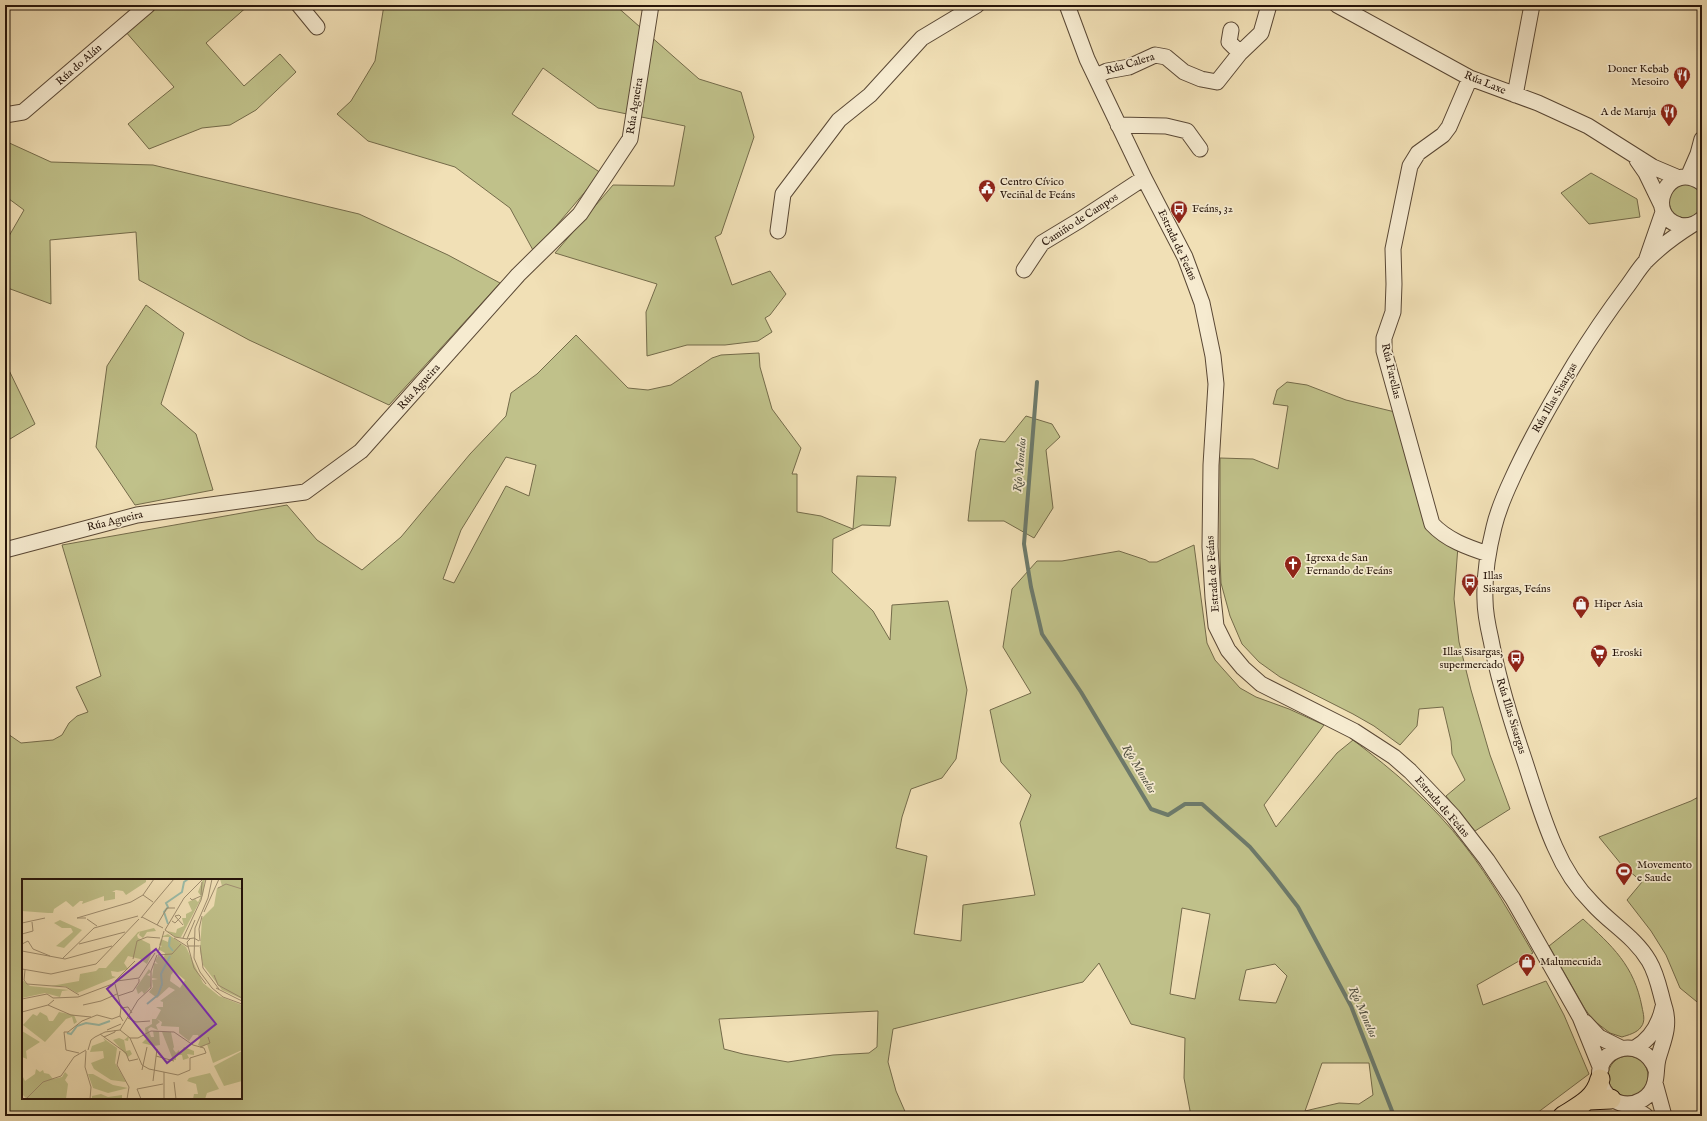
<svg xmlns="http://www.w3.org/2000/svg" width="1707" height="1121" font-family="'IM FELL English',serif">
  <rect width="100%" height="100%" fill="#f1e0b6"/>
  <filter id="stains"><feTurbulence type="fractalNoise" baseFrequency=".005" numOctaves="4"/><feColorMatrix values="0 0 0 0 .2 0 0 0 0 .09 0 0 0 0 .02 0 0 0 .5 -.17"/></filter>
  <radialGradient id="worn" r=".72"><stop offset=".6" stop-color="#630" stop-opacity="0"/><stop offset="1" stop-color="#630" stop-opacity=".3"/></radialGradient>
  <!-- green -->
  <path fill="#c0c18a" stroke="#746b4a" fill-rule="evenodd" d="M 156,5 L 249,5 L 206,43 L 244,86 L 280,54 L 296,72 L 256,110 L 230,125 L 202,128 L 149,149 L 128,124 L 174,87 L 125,31 Z
    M 384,5 L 615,5 L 699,79 L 741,92 L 754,137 L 721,234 L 715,237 L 732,285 L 770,271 L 786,294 L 770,315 L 765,318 L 772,332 L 758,341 L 725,345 L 687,345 L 647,356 L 646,312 L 657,284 L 555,253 L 613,185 L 674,186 L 685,126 L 598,108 L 543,68 L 512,114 L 601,173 L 534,252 L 510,208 L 455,167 L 368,141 L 337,114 L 351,101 L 375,61 Z
    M 5,141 L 51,162 L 153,165 L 359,214 L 448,255 L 500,283 L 389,405 L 249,340 L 139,280 L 136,232 L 50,240 L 51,304 L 5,287 L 5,243 L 24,210 L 5,196 Z
    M 1591,173 L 1637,199 L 1640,217 L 1589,224 L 1561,193 Z
    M1669 201a17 17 0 1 1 34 0a17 17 0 1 1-34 0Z
    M 146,305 L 184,333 L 161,404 L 196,434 L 213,490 L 135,505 L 96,447 L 107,366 Z
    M 576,335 L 628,388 L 648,390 L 671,385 L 712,358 L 721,355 L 759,353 L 760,367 L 772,409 L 801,448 L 792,474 L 797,474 L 797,512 L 821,516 L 853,529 L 857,476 L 896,477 L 890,526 L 862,525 L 833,539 L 832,572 L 873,611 L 890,640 L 892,605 L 948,601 L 967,690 L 956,759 L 942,778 L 911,789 L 902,817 L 896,848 L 927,856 L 914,934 L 961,941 L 963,905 L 1035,895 L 1020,823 L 1031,795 L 1001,762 L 990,710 L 1031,693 L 1003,647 L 1012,589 L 1037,561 L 1062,561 L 1119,551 L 1146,560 L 1149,562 L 1157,562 L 1194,545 L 1207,643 L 1215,660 L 1240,688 L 1256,697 L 1289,709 L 1324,725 L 1264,805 L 1276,827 L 1337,753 L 1353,740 C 1394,771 1433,804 1465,846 C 1491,879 1512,917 1533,953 L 1477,985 L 1483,1005 L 1546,981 L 1564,1015 L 1589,1074 L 1533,1116 L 1191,1116 L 1184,1078 L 1185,1038 L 1131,1024 L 1099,963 L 1083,982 L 893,1029 L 888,1062 L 896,1091 L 907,1116 L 5,1116 L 5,732 L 21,743 L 53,740 L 62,735 L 69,723 L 77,716 L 88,712 L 76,687 L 101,676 L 62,545 L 287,505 L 317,540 L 362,570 L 401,537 L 470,454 L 506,416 L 511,393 L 537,374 ZM 506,457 L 536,465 L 529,496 L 506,486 L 454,583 L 443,579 L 461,530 ZM 23,880 L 241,880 L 241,1098 L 23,1098 ZM 1182,908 L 1210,914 L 1195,999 L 1170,994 ZM 1275,964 L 1287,976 L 1276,1003 L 1239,1000 L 1246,970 ZM 878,1011 L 877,1047 L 869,1053 L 833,1055 L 788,1062 L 743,1054 L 724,1049 L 719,1019 ZM 1322,1063 L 1369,1063 L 1373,1095 L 1359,1104 L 1339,1103 L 1305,1111 Z
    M 5,362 L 35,424 L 5,442 Z
    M 1287,382 L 1307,385 L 1346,400 L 1395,412 L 1429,525 L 1458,546 L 1454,599 L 1459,642 L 1471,690 L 1490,755 L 1510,809 L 1475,831 L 1446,796 L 1465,780 L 1452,754 L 1451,741 L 1443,707 L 1419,709 L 1417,726 L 1400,745 L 1374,726 L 1353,714 L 1280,677 L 1259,662 L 1242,644 L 1230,616 L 1221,583 L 1220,558 L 1220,458 L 1253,459 L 1278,469 L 1288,406 L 1273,404 L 1277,390 Z
    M 1026,416 L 1052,424 L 1060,437 L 1046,450 L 1053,508 L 1034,538 L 1004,521 L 968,521 L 976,451 L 980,439 L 1005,442 Z
    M 1702,795 L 1702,1006 L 1680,988 L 1666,955 L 1651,931 L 1627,900 L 1642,882 L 1621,864 L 1599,837 L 1691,801 Z
    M 1583,919 C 1612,946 1634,965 1642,1007 C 1643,1013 1646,1021 1641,1027 C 1637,1033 1628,1035 1622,1037 L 1610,1033 L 1593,1020 L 1585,1009 L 1549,946 Z
    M1608 1076a20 20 0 1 1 40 0a20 20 0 1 1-40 0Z"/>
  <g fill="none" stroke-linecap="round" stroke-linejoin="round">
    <!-- stream -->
    <path stroke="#6d7a6b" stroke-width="4" d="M 1037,382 L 1024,544 L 1031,587 L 1042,634 L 1081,692 L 1151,809 L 1168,815 L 1185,804 L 1202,804 L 1250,847 L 1271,872 L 1298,907 L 1351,1006 L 1394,1116"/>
    <!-- minor casing -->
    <g stroke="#5a4835" stroke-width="17">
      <path id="minor" d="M 299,5 L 317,27
        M 1067,5 L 1087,59 L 1144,178 L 1185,257 L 1202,303 L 1213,356 L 1216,384 L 1211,465 L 1210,547 L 1213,598 L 1216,626 L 1228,650 L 1243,668 L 1261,684 L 1354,731 L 1394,757 L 1410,771 L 1453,816 L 1487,860 L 1513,899 L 1580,1017 L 1601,1069
        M 1337,5 L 1470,78 L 1538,103 L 1588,126 L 1653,167 L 1679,178
        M 1231,30 L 1229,42 L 1240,53
        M 1096,76 L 1107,71 L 1129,67 L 1155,55 L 1166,57 L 1184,72 L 1201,79 L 1217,82 L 1240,53 L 1261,33 L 1269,5
        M 1470,78 L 1449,127 L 1443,135 L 1418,153 L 1410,166 L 1393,249 L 1394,284 L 1393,312 L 1384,338 L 1384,351 L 1432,524 C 1447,540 1467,547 1488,554
        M 1515,95 L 1532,5
        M 5,115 L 23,112 L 148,5
        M 1118,125 L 1166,126 L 1187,131 L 1200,149
        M 1637,160 L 1646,173 L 1661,204
        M 1688,177 L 1698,154 L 1702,139
        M 1702,183 C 1667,159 1644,215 1679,225 C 1687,227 1695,225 1702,219
        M 778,231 L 783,194 L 839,120 L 870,95 L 922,38 L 977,5
        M 1646,261 L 1663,212
        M 1024,270 L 1042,243 L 1080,220 L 1144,178
        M 5,550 L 137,515 L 305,492 L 361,451 L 518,275 L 580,214 L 630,139 L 651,5
        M 1585,1022 L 1599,1037 L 1621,1048
        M 1635,1048 C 1651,1039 1659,1025 1663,1007
        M 1656,1070 C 1643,1032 1590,1048 1601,1084 C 1604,1093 1611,1100 1620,1103 C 1636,1107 1652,1097 1655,1082 C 1657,1074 1656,1067 1658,1059 C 1663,1041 1670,1028 1665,1009 C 1660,993 1658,976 1649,961 C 1635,937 1611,924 1593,904 C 1577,888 1564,868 1555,847 C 1541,816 1532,782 1521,750 C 1509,714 1498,678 1491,640 C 1488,627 1485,613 1485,600 C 1484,576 1488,551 1494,527 C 1498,510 1505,494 1512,479 C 1530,439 1552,401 1575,363 C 1591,337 1608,312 1626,288 C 1633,279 1639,268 1647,260 C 1660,247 1676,235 1692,225
        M 1655,1083 L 1664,1116
        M 1628,1104 L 1646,1116"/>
    </g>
    <!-- major casing -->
    <g stroke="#27150a" stroke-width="21">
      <path id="major" d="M 1588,1100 L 1611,1099
        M 1563,1116 C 1579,1106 1595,1099 1600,1079"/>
    </g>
    <!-- minor -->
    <use href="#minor" stroke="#f6ebd0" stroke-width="15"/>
    <!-- major -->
    <use href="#major" stroke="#f1e0b6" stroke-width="19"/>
  </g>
  <!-- icons -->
  <defs>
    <g id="restaurant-pin" transform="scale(0.9)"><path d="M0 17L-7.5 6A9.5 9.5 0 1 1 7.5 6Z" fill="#8f2418" stroke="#f6ebd0"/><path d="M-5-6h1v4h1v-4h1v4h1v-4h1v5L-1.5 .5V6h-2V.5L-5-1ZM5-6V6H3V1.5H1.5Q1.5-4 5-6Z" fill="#fff"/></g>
    <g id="civic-pin" transform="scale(0.9)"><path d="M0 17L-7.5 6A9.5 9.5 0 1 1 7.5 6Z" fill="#8f2418" stroke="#f6ebd0"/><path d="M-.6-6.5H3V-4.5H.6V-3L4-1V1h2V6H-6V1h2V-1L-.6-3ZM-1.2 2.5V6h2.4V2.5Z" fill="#fff"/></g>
    <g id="bus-pin" transform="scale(0.9)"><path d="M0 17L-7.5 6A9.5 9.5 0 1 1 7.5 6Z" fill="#8f2418" stroke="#f6ebd0"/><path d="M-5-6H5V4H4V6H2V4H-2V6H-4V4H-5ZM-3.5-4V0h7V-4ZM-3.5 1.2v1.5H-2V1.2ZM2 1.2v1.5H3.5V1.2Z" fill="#fff"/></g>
    <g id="church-pin" transform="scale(0.9)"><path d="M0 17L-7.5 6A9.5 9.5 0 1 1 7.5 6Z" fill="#8f2418" stroke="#f6ebd0"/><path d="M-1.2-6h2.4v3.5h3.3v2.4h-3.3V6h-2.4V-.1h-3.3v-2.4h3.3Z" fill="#fff"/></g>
    <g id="shop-pin" transform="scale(0.9)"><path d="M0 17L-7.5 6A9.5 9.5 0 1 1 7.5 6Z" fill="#8f2418" stroke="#f6ebd0"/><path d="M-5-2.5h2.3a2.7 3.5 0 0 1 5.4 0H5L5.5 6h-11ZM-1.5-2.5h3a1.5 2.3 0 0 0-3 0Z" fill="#fff"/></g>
    <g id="supermarket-pin" transform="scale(0.9)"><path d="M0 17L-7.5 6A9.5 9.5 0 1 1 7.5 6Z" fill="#8f2418" stroke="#f6ebd0"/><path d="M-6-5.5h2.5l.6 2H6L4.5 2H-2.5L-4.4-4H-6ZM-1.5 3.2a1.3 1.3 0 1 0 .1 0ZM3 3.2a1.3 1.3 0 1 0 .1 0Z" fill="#fff"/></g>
    <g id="stadium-pin" transform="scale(0.9)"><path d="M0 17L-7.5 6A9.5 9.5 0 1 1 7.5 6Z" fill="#8f2418" stroke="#f6ebd0"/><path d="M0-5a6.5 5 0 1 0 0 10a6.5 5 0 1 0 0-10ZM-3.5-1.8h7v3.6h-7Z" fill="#fff"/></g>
  </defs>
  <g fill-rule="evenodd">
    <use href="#restaurant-pin" x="1682" y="75"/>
    <use href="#restaurant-pin" x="1669" y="112"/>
    <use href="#civic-pin" x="987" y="188"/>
    <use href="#bus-pin" x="1179" y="209"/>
    <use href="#church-pin" x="1293" y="564"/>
    <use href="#bus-pin" x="1470" y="582"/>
    <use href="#shop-pin" x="1581" y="604"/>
    <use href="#supermarket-pin" x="1599" y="653"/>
    <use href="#bus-pin" x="1516" y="658"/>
    <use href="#stadium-pin" x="1624" y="871"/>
    <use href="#shop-pin" x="1527" y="962"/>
  </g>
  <g text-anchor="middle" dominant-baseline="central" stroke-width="3.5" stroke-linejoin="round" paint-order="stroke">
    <!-- street labels -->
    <g font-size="11" fill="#27150a" stroke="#f6ebd0">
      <text transform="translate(1130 64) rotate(-17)">Rúa Calera</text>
      <text transform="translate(79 65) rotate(-41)">Rúa do Alán</text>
      <text transform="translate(1485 83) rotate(22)">Rúa Laxe</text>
      <text transform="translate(635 106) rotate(-81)">Rúa Agueira</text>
      <text transform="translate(1080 220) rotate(-33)">Camiño de Campos</text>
      <text transform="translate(1177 245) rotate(65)">Estrada de Feáns</text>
      <text transform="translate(1391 371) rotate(77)">Rúa Farellas</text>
      <text transform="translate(419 387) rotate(-48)">Rúa Agueira</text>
      <text transform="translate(1555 398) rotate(-60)">Rúa Illas Sisargas</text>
      <text transform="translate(115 521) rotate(-14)">Rúa Agueira</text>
      <text transform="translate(1213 574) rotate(-94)">Estrada de Feáns</text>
      <text transform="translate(1511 716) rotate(73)">Rúa Illas Sisargas</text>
      <text transform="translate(1442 807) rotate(49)">Estrada de Feáns</text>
    </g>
    <!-- poi labels -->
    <g font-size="11" fill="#27150a" stroke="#f6ebd0" text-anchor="start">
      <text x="1669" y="69" text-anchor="end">Doner Kebab<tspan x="1669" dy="13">Mesoiro</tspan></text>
      <text x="1656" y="112" text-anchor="end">A de Maruja</text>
      <text x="1000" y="182">Centro Cívico<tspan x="1000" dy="13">Veciñal de Feáns</tspan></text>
      <text x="1192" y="209">Feáns, 32</text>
      <text x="1306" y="558">Igrexa de San<tspan x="1306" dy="13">Fernando de Feáns</tspan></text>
      <text x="1483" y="576">Illas<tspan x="1483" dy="13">Sisargas, Feáns</tspan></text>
      <text x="1594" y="604">Hiper Asia</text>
      <text x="1503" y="652" text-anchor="end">Illas Sisargas,<tspan x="1503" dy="13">supermercado</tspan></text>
      <text x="1612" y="653">Eroski</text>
      <text x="1637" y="865">Movemento<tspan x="1637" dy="13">e Saude</tspan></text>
      <text x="1540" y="962">Malumecuida</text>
    </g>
    <!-- water labels -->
    <g font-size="12" font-style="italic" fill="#505042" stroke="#f6ebd0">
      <text transform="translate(1020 465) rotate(-85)">Río Monelos</text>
      <text transform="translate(1139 769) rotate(59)">Río Monelos</text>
      <text transform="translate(1363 1012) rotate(66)">Río Monelos</text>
    </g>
  </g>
  <!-- overview -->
  <g transform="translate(22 879)">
    <rect width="220" height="220" fill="#f1e0b6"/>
    <path d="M 0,0 L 124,0 L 124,3 L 104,16 L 101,12 L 94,11 L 90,13 L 93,13 L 93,20 L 82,22 L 82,17 L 60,25 L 61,22 L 58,22 L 51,28 L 44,22 L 32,30 L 31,34 L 26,34 L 0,32 ZM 181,0 L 183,0 L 181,16 L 159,58 L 155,59 L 145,52 L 154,54 L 155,50 L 162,47 L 160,39 L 164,39 L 164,35 L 170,32 L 166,23 L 173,20 L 176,23 L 179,17 L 176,13 ZM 198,0 L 220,0 L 220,120 L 200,111 L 181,86 L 178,72 L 180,39 L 192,27 L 195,9 L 200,7 ZM 38,41 L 60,51 L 42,69 L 34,67 L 51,53 L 49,49 L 40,49 L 32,44 ZM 132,49 L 134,52 L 125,53 L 121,59 L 117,56 L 118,53 L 115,56 L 116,59 L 128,65 L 129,76 L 125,85 L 118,80 L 106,77 L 102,84 L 106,90 L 96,93 L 89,92 L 90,97 L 94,98 L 55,114 L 43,107 L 29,107 L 57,102 L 58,95 L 74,92 L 77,89 L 84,89 L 116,53 ZM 146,55 L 164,68 L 181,104 L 197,117 L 220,126 L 220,171 L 191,184 L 185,165 L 180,168 L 176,166 L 178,161 L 176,156 L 171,156 L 167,162 L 157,154 L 157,148 L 139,147 L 140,143 L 135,140 L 138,143 L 134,146 L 136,151 L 129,148 L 126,150 L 129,158 L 132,158 L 131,152 L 137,152 L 138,166 L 132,167 L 120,164 L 124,160 L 123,149 L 130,145 L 130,140 L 134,140 L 139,131 L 134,128 L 141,128 L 141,123 L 138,122 L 153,111 L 147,108 L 135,119 L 127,113 L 131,108 L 130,101 L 136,100 L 130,99 L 132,84 L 136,85 L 133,82 L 136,77 L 142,78 L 143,74 L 136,70 L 140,67 L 137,66 L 139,60 L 146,63 L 147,58 L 139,58 ZM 152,92 L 163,101 L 158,109 L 148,102 L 149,96 ZM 127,90 L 129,93 L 125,96 L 128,97 L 129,107 L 122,115 L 120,112 L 116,115 L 114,109 ZM 0,101 L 8,107 L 47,111 L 40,112 L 38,118 L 23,114 L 0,119 ZM 18,133 L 25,137 L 27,142 L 31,142 L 37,133 L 52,136 L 55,143 L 52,145 L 50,138 L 44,140 L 23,163 L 1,146 L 11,135 L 15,137 ZM 0,152 L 18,163 L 4,172 L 5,180 L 0,178 ZM 140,153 L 149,153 L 152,168 L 151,170 L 154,174 L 157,171 L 158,175 L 162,168 L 172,172 L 172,176 L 165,175 L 167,179 L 161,181 L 160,176 L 154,176 L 154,181 L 151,181 ZM 107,157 L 106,162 L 102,161 L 104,172 L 108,171 L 110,175 L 106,178 L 91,161 L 97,159 L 102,161 ZM 81,159 L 95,169 L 93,184 L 104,203 L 89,201 L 72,190 L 69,184 L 82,179 L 81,172 L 68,173 L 70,167 L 83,162 ZM 220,172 L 220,202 L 202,207 L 192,187 ZM 14,190 L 18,193 L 21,191 L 22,194 L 27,195 L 31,200 L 40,198 L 43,193 L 46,196 L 43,201 L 46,205 L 44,220 L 5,220 L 0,215 L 0,196 L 3,202 L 13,195 ZM 188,194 L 197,210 L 185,214 L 183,220 L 171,220 L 172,215 L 176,215 L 174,205 L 165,202 L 167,199 ZM 66,195 L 71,195 L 91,206 L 106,209 L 86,214 L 71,209 ZM 79,215 L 86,218 L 100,216 L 100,220 L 70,220 L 70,217 Z" fill="#c0c18a" fill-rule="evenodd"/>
    <path fill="none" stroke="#9bbdab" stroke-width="2" d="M 146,45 L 142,33 L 146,28 L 144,24 L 160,13 L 162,3 L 166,0M 148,58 L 147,67 L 151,72M 125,125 L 136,116 L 140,105 L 139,95 L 148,77M 45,154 L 49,155 L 55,147 L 64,144 L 77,146 L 88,142"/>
    <path fill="none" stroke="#a08f71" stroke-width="1" d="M 190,0 L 186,19 L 173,49 L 172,79 L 178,93 L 190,109 L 201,118 L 220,125M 196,9 L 204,5 L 220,10M 121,16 L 132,0M 121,16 L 131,23M 179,16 L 180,3M 168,19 L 170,21 L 179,17M 182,33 L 197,0M 157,36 L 153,37 L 161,46M 120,38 L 141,49M 64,39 L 55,39 L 109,23 L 121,16M 119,39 L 152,0M 65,40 L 75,47M 150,42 L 153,44 L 159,38 L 157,36M 0,44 L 23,39M 135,46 L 145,29 L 153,29M 143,51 L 153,58M 143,51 L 162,19 L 181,0M 0,55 L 11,52 L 10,43M 153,58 L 165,60 L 173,41M 152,59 L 166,68M 161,59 L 179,21 L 184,0M 165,60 L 172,59 L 177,62M 168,60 L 165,63 L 166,67 L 177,67M 178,62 L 177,50 L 180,37M 0,65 L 6,62 L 11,70 L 28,77M 57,65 L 103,53M 178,66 L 181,89 L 197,110M 166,67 L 172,89 L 184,105M 0,72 L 43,80 L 90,67M 136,74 L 142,52M 136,76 L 150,75 L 159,65M 41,79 L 72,49 L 116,37M 111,80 L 115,62 L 125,58 L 138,59M 0,90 L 29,95 L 74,85 L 117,40M 3,91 L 2,101 L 5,105 L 44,108 L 57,116M 192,96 L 196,106 L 220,119M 93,102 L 113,82M 95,102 L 117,99 L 133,74M 93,105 L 99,129 L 98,137M 194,109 L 220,122M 96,117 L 111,112 L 117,103 L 117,100M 31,119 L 56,118 L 93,104M 0,120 L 25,115 L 31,119M 26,126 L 49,136 L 69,138M 61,126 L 79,122 L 95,115M 99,129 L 106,128 L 110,134M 0,133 L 26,126 L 32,121M 106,139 L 114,143 L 128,142M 85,151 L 99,145M 98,151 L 108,159 L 120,186 L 127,190 L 156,196 L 168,191 L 168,179 L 184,174 L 182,169 L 171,166 L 152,153 L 129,152 L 116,159 L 108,159M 98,151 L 116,121 L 129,109 L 129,92 L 135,76M 78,155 L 104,174 L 107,182 L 116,180M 82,158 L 93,153 L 93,151M 178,168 L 188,164 L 186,158M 66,171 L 69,161 L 73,158 L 83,153 L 98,151M 64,172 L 63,188 L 69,208 L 68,220M 98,172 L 95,186 L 107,208 L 105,220M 57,174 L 44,171 L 42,153 L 46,153 L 60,142 L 75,136 L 90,140 L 98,137 L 101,142M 134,177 L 152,182M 120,191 L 125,168M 142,193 L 142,220M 131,202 L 135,170M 152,203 L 154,220M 4,220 L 21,203 L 39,197 L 52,178 L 64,171M 119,220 L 115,210 L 141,205"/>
    <path fill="#7b2cbf" fill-opacity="0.15" stroke="#7b2cbf" stroke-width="2" d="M 134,70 L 194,145 L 145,184 L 85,110 Z"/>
    <rect width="220" height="220" fill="none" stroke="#27150a" stroke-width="2"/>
  </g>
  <!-- margin -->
  <rect width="1707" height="1121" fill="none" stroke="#f1e0b6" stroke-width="20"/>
  <rect x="6" y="6" width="1695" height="1109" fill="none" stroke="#27150a" stroke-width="2"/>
  <rect x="10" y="10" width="1687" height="1101" fill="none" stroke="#27150a"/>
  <rect width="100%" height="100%" filter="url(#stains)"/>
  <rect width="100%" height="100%" fill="url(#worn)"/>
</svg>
